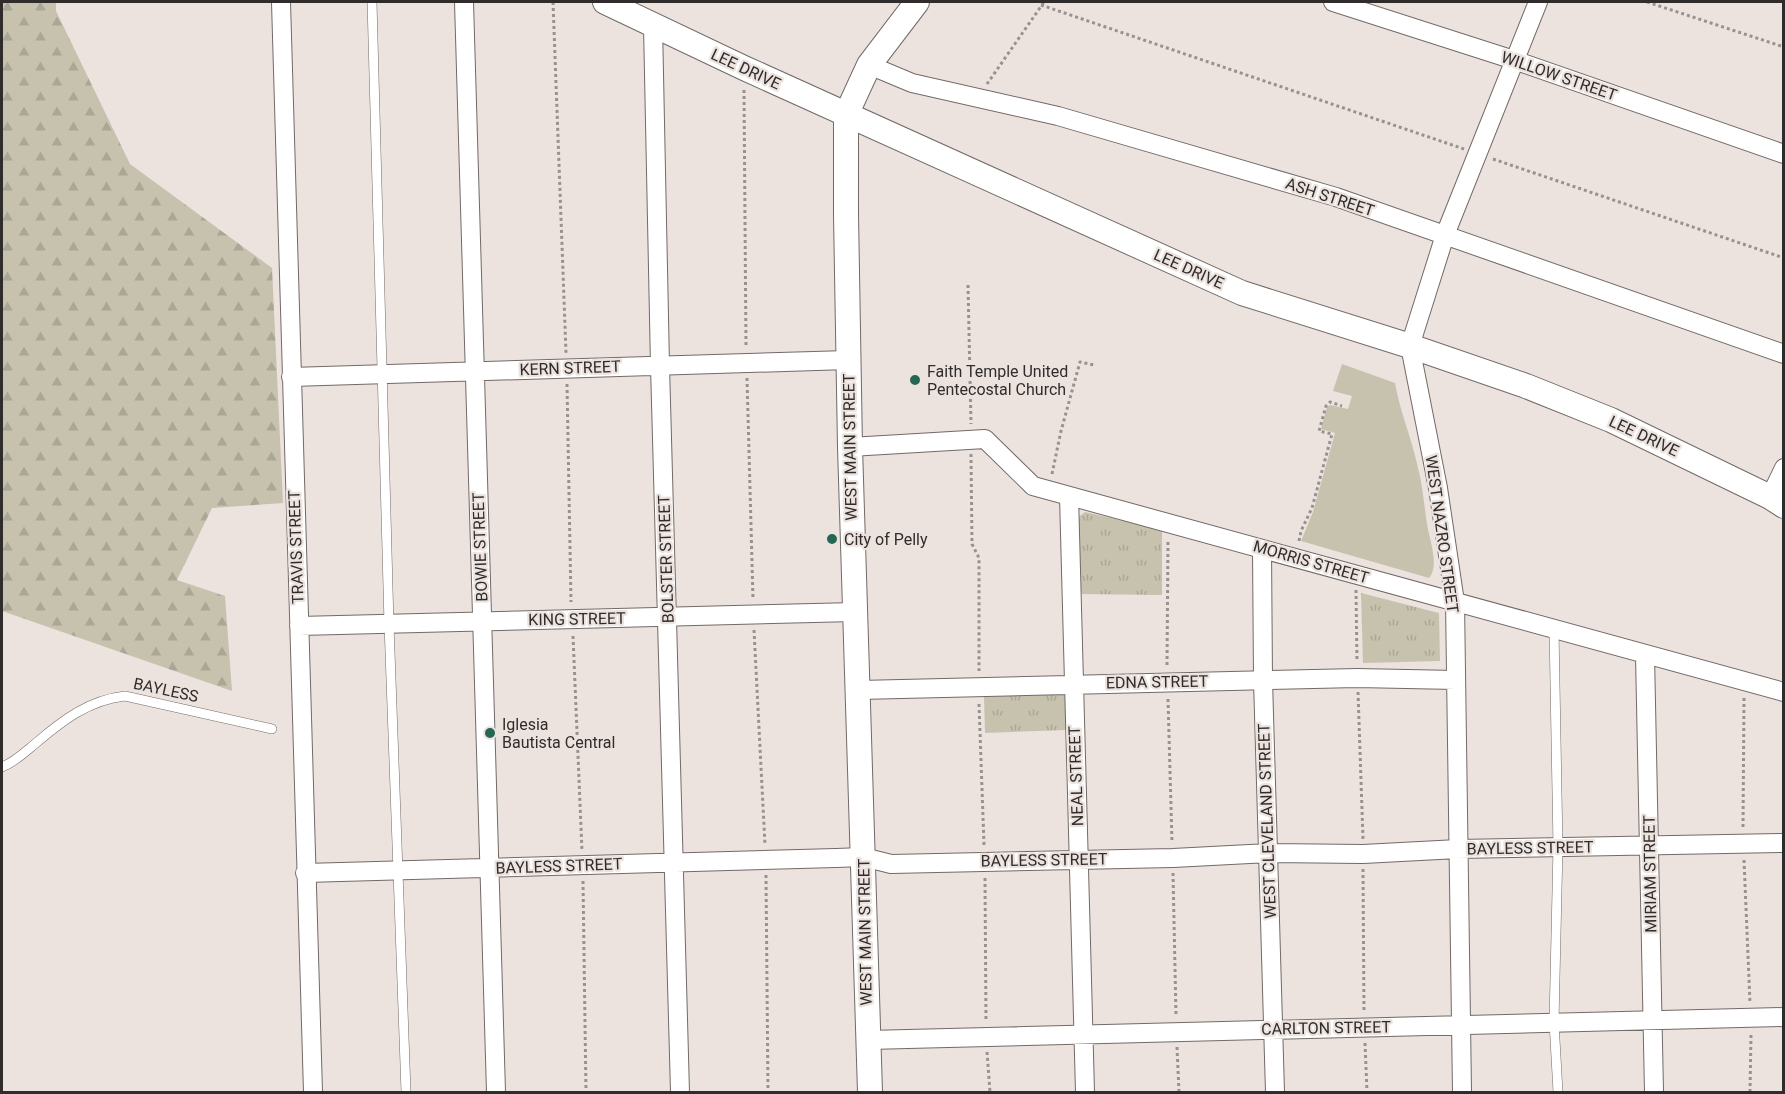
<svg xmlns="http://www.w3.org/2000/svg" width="1785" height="1094" font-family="Roboto,sans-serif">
  <defs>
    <pattern id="grass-tufts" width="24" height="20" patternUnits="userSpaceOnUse" patternTransform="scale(1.5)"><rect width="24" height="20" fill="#c6c2ae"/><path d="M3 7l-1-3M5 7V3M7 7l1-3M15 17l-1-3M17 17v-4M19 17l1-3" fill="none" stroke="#aaa796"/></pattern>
    <pattern id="forest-firs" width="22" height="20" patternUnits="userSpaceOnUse" patternTransform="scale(1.5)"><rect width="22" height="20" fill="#c6c2ae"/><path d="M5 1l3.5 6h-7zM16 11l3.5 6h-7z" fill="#aaa796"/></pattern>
  </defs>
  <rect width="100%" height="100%" fill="#ece3df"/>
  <!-- grass -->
  <path fill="url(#grass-tufts)" d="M 1085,512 L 1162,530 L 1162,595 L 1078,594 L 1076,519 Z
    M 1361,593 L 1439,613 L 1440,661 L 1363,663 Z
    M 1065,693 L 1066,730 L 985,733 L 984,696 Z"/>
  <!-- forest -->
  <path fill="url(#forest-firs)" d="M 2,2 L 56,2 L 56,11 L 130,164 L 272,268 L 283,503 L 212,508 L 177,580 L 225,596 L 232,691 L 2,611 Z"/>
  <!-- park -->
  <path fill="#c6c2ae" d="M 1342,364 L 1395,383 C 1400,412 1412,439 1418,468 C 1423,487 1424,505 1427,524 C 1429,538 1440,566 1429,578 L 1301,541 L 1313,512 L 1335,433 L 1321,429 L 1327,407 L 1330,405 L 1348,409 L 1352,396 L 1333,391 Z"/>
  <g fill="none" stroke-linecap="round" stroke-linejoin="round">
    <!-- lane casing -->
    <g stroke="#726a67" stroke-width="10">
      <path id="lane" d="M 372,2 L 389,624 L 406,1092
        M 1554,629 L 1558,847 L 1554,1022 L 1558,1092
        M 2,767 C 15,762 25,752 36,743 C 63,720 89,700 125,696 L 272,729"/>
    </g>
    <!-- street casing -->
    <g stroke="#726a67" stroke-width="20">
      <path id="street" d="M 281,2 L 313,1092
        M 464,2 L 496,1092
        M 1333,2 L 1514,60 L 1784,154
        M 653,25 L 660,366 L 680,1092
        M 869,65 L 912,83 L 1058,116 L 1336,197 L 1784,354
        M 291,377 L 848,360
        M 850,447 L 985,439 L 1033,486 L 1784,692
        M 1069,496 L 1085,1092
        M 1770,497 L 1784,468
        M 1262,549 L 1263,680 L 1275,1092
        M 299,626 L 855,612
        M 1645,655 L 1654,1092
        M 859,690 L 1357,678 L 1456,680
        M 305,873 L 836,858 L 863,857 L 891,864 L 1173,858 L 1269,853 L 1363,854 L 1458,849 L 1784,843
        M 868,1040 L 1784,1017
        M 1462,1092 L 1455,602 L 1438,488 L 1410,346 L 1445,235 L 1538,2"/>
    </g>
    <!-- secondary casing -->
    <g stroke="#726a67" stroke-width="26">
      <path id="secondary" d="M 605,2 L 744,68 L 1242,293 L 1410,346 L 1526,386 L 1611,420 L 1770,497 L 1784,506
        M 870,1092 L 850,447 L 846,214 L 846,115 L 869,65 L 917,2"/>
    </g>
    <!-- path -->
    <path stroke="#98928f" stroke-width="3" stroke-dasharray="3 3" stroke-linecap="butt" d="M 553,2 L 566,353
      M 1647,2 L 1784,47
      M 1041,5 L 1464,149
      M 987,84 L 1044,2
      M 744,90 L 746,347
      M 1493,159 L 1784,258
      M 968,285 L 971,424
      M 747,378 L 753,599
      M 567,384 L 571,602
      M 971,454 L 972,544 L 979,558 L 979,671
      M 1052,474 L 1061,431 L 1080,362 L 1094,365
      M 1299,541 L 1301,531 L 1312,508 L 1332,434 L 1319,431 L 1326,406 L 1330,402 L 1342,406
      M 1356,590 L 1357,662
      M 754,630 L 765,845
      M 573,636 L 582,851
      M 1167,665 L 1168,540
      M 1358,692 L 1363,839
      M 1168,699 L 1172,842
      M 979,704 L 984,845
      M 1743,827 L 1744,698
      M 1744,860 L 1750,1003
      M 1363,869 L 1364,1013
      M 1173,873 L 1176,1016
      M 766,875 L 768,1092
      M 985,878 L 986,1022
      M 583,881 L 586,1092
      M 1365,1043 L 1367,1092
      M 1177,1047 L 1179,1092
      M 987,1052 L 990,1092
      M 1750,1092 L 1751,1034"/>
    <!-- lane -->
    <use href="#lane" stroke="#fff" stroke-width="9"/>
    <!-- street -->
    <use href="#street" stroke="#fff" stroke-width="18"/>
    <!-- secondary -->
    <use href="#secondary" stroke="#fff" stroke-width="24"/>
  </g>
  <!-- markers -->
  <g fill="#266654" stroke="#ece3df" stroke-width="2">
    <circle cx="915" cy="380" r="6"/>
    <circle cx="832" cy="539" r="6"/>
    <circle cx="490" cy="733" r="6"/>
  </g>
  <g text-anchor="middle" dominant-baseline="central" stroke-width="4.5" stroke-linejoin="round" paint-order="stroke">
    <!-- street labels -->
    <g font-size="16" fill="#2f2c2b" stroke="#ece3df">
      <text transform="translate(746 69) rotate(25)">LEE DRIVE</text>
      <text transform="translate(1559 76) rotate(19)">WILLOW STREET</text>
      <text transform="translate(1330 197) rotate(18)">ASH STREET</text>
      <text transform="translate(1189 269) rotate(24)">LEE DRIVE</text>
      <text transform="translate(570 368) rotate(-2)">KERN STREET</text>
      <text transform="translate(1644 436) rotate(25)">LEE DRIVE</text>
      <text transform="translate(850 447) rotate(-91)">WEST MAIN STREET</text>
      <text transform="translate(1442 534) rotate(82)">WEST NAZRO STREET</text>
      <text transform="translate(296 547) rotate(-92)">TRAVIS STREET</text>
      <text transform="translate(480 547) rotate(-92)">BOWIE STREET</text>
      <text transform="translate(666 559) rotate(-92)">BOLSTER STREET</text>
      <text transform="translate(1311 562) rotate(16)">MORRIS STREET</text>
      <text transform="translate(577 619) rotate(-1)">KING STREET</text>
      <text transform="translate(1157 682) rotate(-1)">EDNA STREET</text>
      <text transform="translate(166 690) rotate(12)">BAYLESS</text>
      <text transform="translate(1076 776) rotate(-92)">NEAL STREET</text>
      <text transform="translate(1267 821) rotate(-92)">WEST CLEVELAND STREET</text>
      <text transform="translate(1530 848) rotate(-1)">BAYLESS STREET</text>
      <text transform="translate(1044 860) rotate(-1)">BAYLESS STREET</text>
      <text transform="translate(559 866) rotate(-2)">BAYLESS STREET</text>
      <text transform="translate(1650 874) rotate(-91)">MIRIAM STREET</text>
      <text transform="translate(865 932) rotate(-91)">WEST MAIN STREET</text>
      <text transform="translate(1326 1028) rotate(-1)">CARLTON STREET</text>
    </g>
    <!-- poi labels -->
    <g font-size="16" fill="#2f2c2b" stroke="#ece3df" text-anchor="start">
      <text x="927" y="371">Faith Temple United<tspan x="927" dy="18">Pentecostal Church</tspan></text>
      <text x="844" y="539">City of Pelly</text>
      <text x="502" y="724">Iglesia<tspan x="502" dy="18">Bautista Central</tspan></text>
    </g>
  </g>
  <!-- border -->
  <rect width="1785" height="1094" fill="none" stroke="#2f2c2b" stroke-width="6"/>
</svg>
